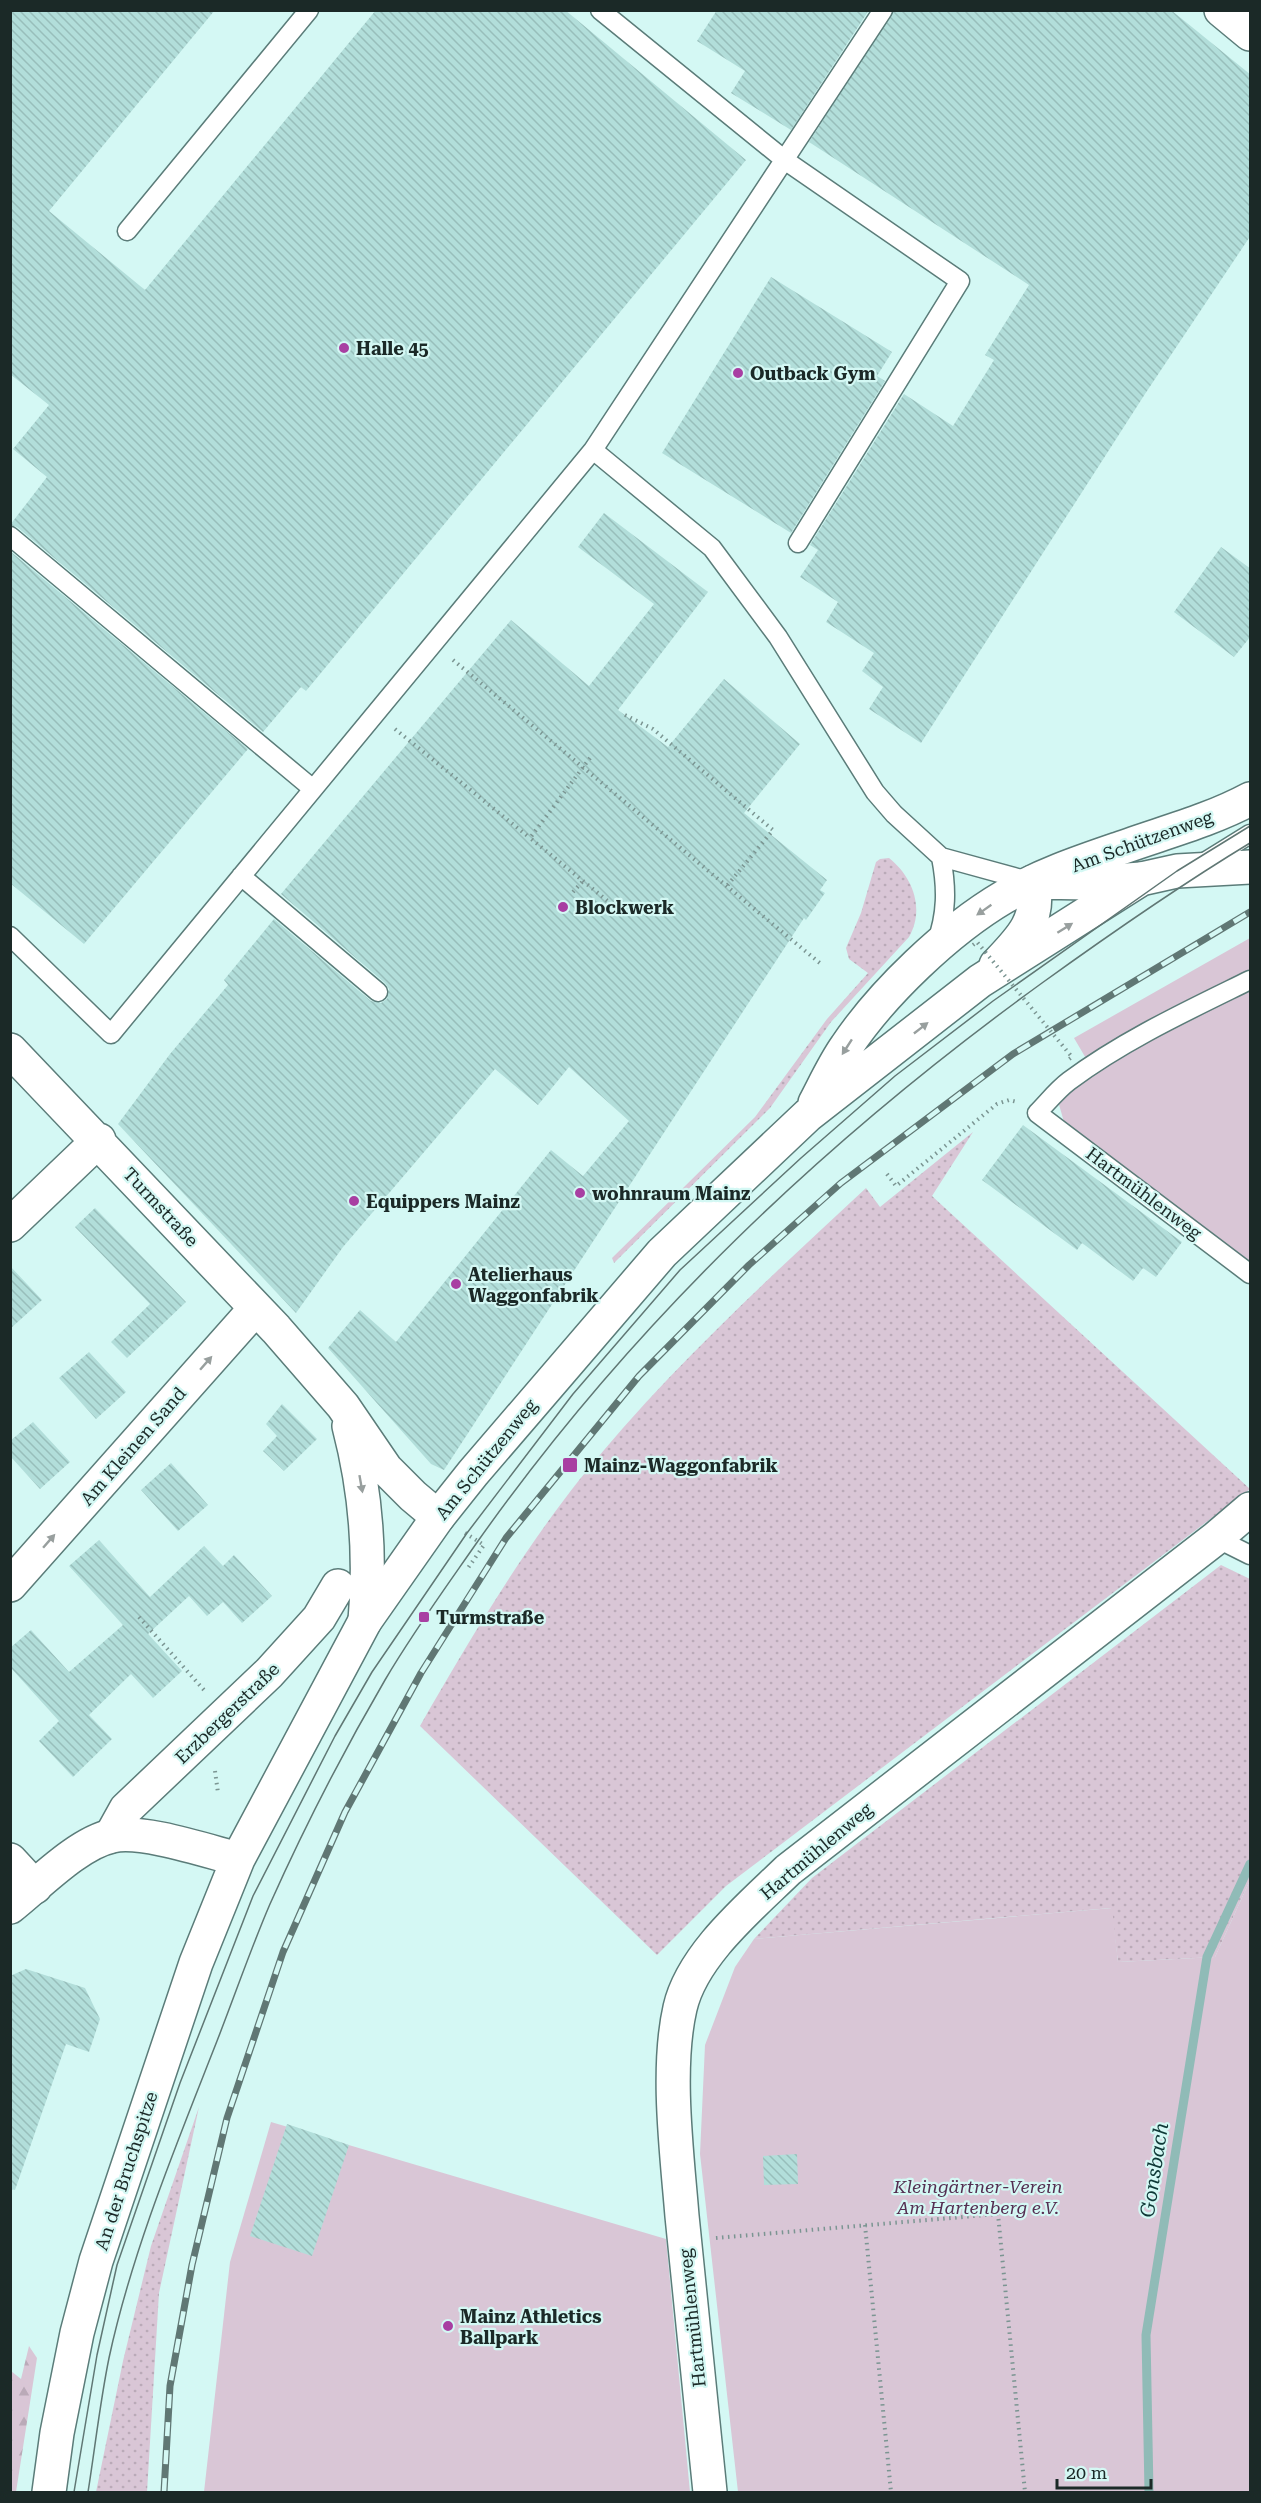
<svg xmlns="http://www.w3.org/2000/svg" width="1261" height="2503" font-family="'Roboto Serif',serif">
  <defs>
    <pattern id="grass-dots" width="8" height="8" patternUnits="userSpaceOnUse" patternTransform="scale(1.5)"><rect width="8" height="8" fill="#d9c6d6"/><path d="M2 2h.1M6 6h.1" fill="none" stroke="#baaab8" stroke-width="1.8" stroke-linecap="round"/></pattern>
    <pattern id="forest-firs" width="22" height="20" patternUnits="userSpaceOnUse" patternTransform="scale(1.5)"><rect width="22" height="20" fill="#d9c6d6"/><path d="M5 1l3.5 6h-7zM16 11l3.5 6h-7z" fill="#baaab8"/></pattern>
    <pattern id="building-back-hatch" width="6" height="6" patternUnits="userSpaceOnUse" patternTransform="scale(1.5)"><rect width="6" height="6" fill="#b2deda"/><path d="M-1 5l2 2M0 0l6 6M5-1l2 2" fill="none" stroke="#98bebb"/></pattern>
  </defs>
  <rect width="100%" height="100%" fill="#d4f8f4"/>
  <!-- grass -->
  <path fill="url(#grass-dots)" d="M 889,858 C 913,877 925,909 909,937 L 831,1022 L 770,1108 L 614,1263 L 612,1258 L 755,1117 L 827,1019 L 868,973 L 849,959 L 846,948 L 861,913 L 876,862 L 880,859 Z
    M 973,1132 L 932,1196 L 1250,1489 L 726,1886 L 657,1955 L 420,1726 C 468,1642 520,1555 580,1479 C 665,1373 766,1281 866,1188 L 880,1207 Z
    M 1221,1565 L 1250,1579 L 1250,1880 L 1215,1957 L 1118,1962 L 1111,1908 L 754,1939 L 812,1878 Z
    M 199,2107 L 159,2293 L 147,2492 L 96,2492 L 123,2361 L 151,2246 Z"/>
  <!-- forest -->
  <path fill="url(#forest-firs)" d="M 29,2346 L 37,2358 L 16,2492 L 11,2492 L 11,2371 L 21,2379 Z"/>
  <!-- garden -->
  <path fill="#d9c6d6" d="M 1250,938 L 1250,1264 L 1064,1122 L 1058,1101 L 1094,1072 L 1074,1038 Z
    M 1250,1880 L 1250,2492 L 738,2492 L 700,2154 L 705,2045 L 735,1967 L 754,1939 L 1112,1908 L 1118,1962 L 1215,1957 Z
    M 271,2122 L 666,2239 L 690,2492 L 204,2492 L 230,2262 Z"/>
  <g fill="none" stroke-linecap="round" stroke-linejoin="round">
    <!-- stream -->
    <path stroke="#90bbb7" stroke-width="9" d="M 1149,2492 L 1146,2335 L 1207,1957 L 1250,1864"/>
  </g>
  <!-- building -->
  <path fill="url(#building-back-hatch)" d="M 10,10 L 215,10 L 49,211 L 145,290 L 376,10 L 565,10 L 746,160 L 306,691 L 301,687 L 263,732 L 17,527 L 10,525 L 47,477 L 13,449 L 49,405 L 10,374 Z
    M 717,10 L 869,10 L 791,130 L 731,93 L 745,71 L 697,41 Z
    M 894,10 L 1171,10 L 1251,75 L 1251,235 L 1145,394 L 921,743 L 869,709 L 883,687 L 862,671 L 874,653 L 826,622 L 838,602 L 800,577 L 818,550 L 810,545 L 904,394 L 953,426 L 994,360 L 985,355 L 1029,285 L 809,142 Z
    M 771,277 L 892,352 L 877,376 L 885,381 L 791,533 L 662,453 Z
    M 604,513 L 708,592 L 618,710 L 668,747 L 724,679 L 800,744 L 744,813 L 827,880 L 820,890 L 825,893 L 806,920 L 804,918 L 444,1470 L 431,1464 L 328,1348 L 360,1310 L 396,1342 L 551,1150 L 583,1176 L 629,1121 L 569,1067 L 538,1105 L 495,1069 L 343,1247 L 296,1313 L 118,1124 L 170,1054 L 228,985 L 224,980 L 274,919 L 371,1001 L 381,1003 L 387,999 L 389,989 L 385,983 L 281,894 L 511,620 L 589,686 L 654,604 L 578,547 Z
    M 1221,547 L 1251,569 L 1251,636 L 1234,657 L 1174,612 Z
    M 10,551 L 248,749 L 84,944 L 10,883 Z
    M 1023,1125 L 1182,1242 L 1156,1277 L 1143,1268 L 1133,1281 L 1082,1243 L 1077,1250 L 982,1180 Z
    M 95,1208 L 186,1302 L 127,1358 L 111,1342 L 150,1304 L 75,1227 Z
    M 10,1266 L 42,1300 L 10,1329 Z
    M 89,1352 L 126,1392 L 96,1419 L 59,1378 Z
    M 282,1404 L 317,1439 L 284,1471 L 263,1451 L 277,1436 L 266,1424 Z
    M 33,1422 L 70,1462 L 40,1489 L 10,1456 L 10,1441 Z
    M 171,1463 L 208,1505 L 178,1531 L 141,1490 Z
    M 99,1540 L 150,1597 L 204,1546 L 223,1566 L 234,1555 L 272,1596 L 242,1623 L 223,1602 L 207,1616 L 189,1596 L 148,1634 L 182,1671 L 153,1698 L 131,1674 L 89,1715 L 112,1739 L 73,1777 L 39,1741 L 59,1721 L 10,1667 L 10,1648 L 31,1630 L 69,1672 L 123,1625 L 69,1566 Z
    M 26,1969 L 85,1988 L 100,2019 L 89,2052 L 66,2044 L 15,2190 L 10,2189 L 10,1976 Z
    M 287,2124 L 349,2145 L 312,2256 L 250,2236 Z
    M 797,2154 L 798,2184 L 764,2185 L 763,2156 Z"/>
  <g fill="none" stroke-linecap="round" stroke-linejoin="round">
    <!-- lane casing -->
    <g stroke="#5b7c79" stroke-width="21">
      <path id="lane" d="M 600,10 L 786,161 L 960,281 L 798,543
        M 127,231 L 309,10
        M 593,450 L 712,548 L 778,637 L 875,792 L 894,814 L 941,857 L 1032,882
        M 10,536 L 313,789
        M 1200,865 L 1250,834
        M 241,876 L 378,992
        M 10,936 L 111,1034 L 593,450 L 883,10
        M 936,944 C 947,914 947,888 941,857
        M 1250,980 C 1189,1010 1124,1040 1069,1081 C 1057,1090 1047,1103 1037,1113 L 1250,1274
        M 1216,1538 L 1250,1555"/>
    </g>
    <!-- street casing -->
    <g stroke="#5b7c79" stroke-width="36">
      <path id="street" d="M 996,965 C 1021,939 1041,920 1033,882 L 1089,883 L 1141,879
        M 10,1050 L 276,1329 L 343,1406 L 386,1469 L 413,1496 L 438,1517
        M 10,1225 L 99,1140
        M 349,1426 C 366,1491 371,1554 365,1621
        M 10,1585 L 256,1308
        M 111,1836 L 126,1809 L 269,1673 L 319,1618 L 338,1586
        M 10,1860 L 35,1887
        M 710,2492 C 701,2400 691,2308 682,2216 C 677,2154 666,2069 680,2008 C 692,1955 750,1907 788,1870 L 1216,1538 L 1250,1509"/>
    </g>
    <!-- secondary casing -->
    <g stroke="#5b7c79" stroke-width="36">
      <path id="secondary" d="M 1221,10 L 1250,34
        M 815,1103 C 825,1084 834,1064 846,1047 C 882,993 948,930 1004,897 C 1039,876 1080,862 1118,849 C 1162,833 1209,821 1250,799
        M 10,1907 C 38,1885 78,1843 112,1836 C 141,1829 207,1851 238,1859
        M 49,2492 L 57,2433 L 77,2333 L 96,2261 L 196,1963 L 238,1859 L 365,1621 L 438,1517 L 473,1473 L 662,1253 L 808,1115 L 980,981 L 1141,879 L 1177,871 L 1250,867"/>
    </g>
    <!-- path -->
    <path stroke="#7b9592" stroke-width="4" stroke-dasharray="1.5 4.5" stroke-linecap="butt" d="M 453,660 L 821,964
      M 625,715 L 653,729 L 773,830 L 726,887
      M 395,729 L 530,838
      M 590,758 L 530,838 L 625,915
      M 573,892 L 583,881
      M 887,1174 L 896,1186 L 997,1104 L 1009,1100 L 1017,1102
      M 465,1533 L 484,1545 L 468,1568
      M 139,1617 L 204,1690
      M 215,1771 L 218,1793
      M 865,2225 L 891,2492
      M 716,2238 L 998,2214 L 1025,2492"/>
    <!-- lane -->
    <use href="#lane" stroke="#fff" stroke-width="18"/>
    <!-- street -->
    <use href="#street" stroke="#fff" stroke-width="33"/>
    <!-- secondary -->
    <use href="#secondary" stroke="#fff" stroke-width="33"/>
    <!-- tram -->
    <path stroke="#607774" stroke-width="1.5" d="M 74,2492 L 97,2355 L 117,2265 L 180,2083 L 253,1896 L 335,1736 L 372,1672 L 467,1533 L 573,1394 L 680,1270 L 801,1158 L 895,1076 L 993,1001 L 1177,871 L 1250,826
      M 88,2492 C 95,2448 100,2402 109,2358 C 132,2251 177,2143 217,2041 C 235,1995 251,1948 270,1904 C 304,1828 343,1752 385,1680 C 413,1632 446,1587 478,1541 C 634,1321 824,1141 1042,983 C 1110,934 1179,886 1250,843"/>
    <!-- rail casing -->
    <g stroke="#607774" stroke-width="7">
      <path id="rail" d="M 164,2492 L 170,2386 L 192,2265 L 227,2118 L 283,1952 L 345,1812 L 421,1673 L 506,1538 L 639,1376 L 749,1265 L 841,1183 L 1013,1054 L 1250,912"/>
    </g>
    <!-- rail -->
    <use href="#rail" stroke="#d4f8f4" stroke-width="4.5" stroke-dasharray="14" stroke-linecap="butt"/>
    <!-- path-bridge -->
    <path stroke="#7b9592" stroke-width="4" stroke-dasharray="1.5 4.5" stroke-linecap="butt" d="M 973,945 L 977,942 L 1072,1057 L 1068,1060"/>
  </g>
  <!-- one-way arrows -->
  <defs><path id="oneway-solid" d="M-6-.8H1V-3.2L6.5 0L1 3.2V.8H-6Z" transform="scale(1.5)"/></defs>
  <g fill="#989f9e">
    <use href="#oneway-solid" transform="translate(984 910) rotate(145)"/>
    <use href="#oneway-solid" transform="translate(1065 928) rotate(-32)"/>
    <use href="#oneway-solid" transform="translate(921 1028) rotate(-38)"/>
    <use href="#oneway-solid" transform="translate(847 1047) rotate(123)"/>
    <use href="#oneway-solid" transform="translate(206 1363) rotate(-49)"/>
    <use href="#oneway-solid" transform="translate(361 1484) rotate(80)"/>
    <use href="#oneway-solid" transform="translate(49 1541) rotate(-49)"/>
  </g>
  <!-- markers -->
  <g fill="#a83fa2" stroke="#d4f8f4" stroke-width="2">
    <circle cx="344" cy="348" r="6"/>
    <circle cx="738" cy="373" r="6"/>
    <circle cx="563" cy="907" r="6"/>
    <circle cx="580" cy="1193" r="6"/>
    <circle cx="354" cy="1201" r="6"/>
    <circle cx="456" cy="1284" r="6"/>
    <rect x="562" y="1457" width="16" height="16" rx="3"/>
    <rect x="418" y="1611" width="12" height="12" rx="3"/>
    <circle cx="448" cy="2326" r="6"/>
  </g>
  <g text-anchor="middle" dominant-baseline="central" stroke-width="4.5" stroke-linejoin="round" paint-order="stroke">
    <!-- poi labels -->
    <g font-size="18" font-weight="bold" fill="#1b2927" stroke="#d4f8f4" text-anchor="start">
      <text x="356" y="348">Halle 45</text>
      <text x="750" y="373">Outback Gym</text>
      <text x="575" y="907">Blockwerk</text>
      <text x="592" y="1193">wohnraum Mainz</text>
      <text x="366" y="1201">Equippers Mainz</text>
      <text x="468" y="1274">Atelierhaus<tspan x="468" dy="21">Waggonfabrik</tspan></text>
      <text x="584" y="1465">Mainz-Waggonfabrik</text>
      <text x="436" y="1617">Turmstraße</text>
      <text x="460" y="2316">Mainz Athletics<tspan x="460" dy="21">Ballpark</tspan></text>
    </g>
    <!-- street labels -->
    <g font-size="18" fill="#1b2927" stroke="#d4f8f4">
      <text transform="translate(1142 841) rotate(-20)">Am Schützenweg</text>
      <text transform="translate(1144 1193) rotate(37)">Hartmühlenweg</text>
      <text transform="translate(161 1207) rotate(47)">Turmstraße</text>
      <text transform="translate(133 1446) rotate(-49)">Am Kleinen Sand</text>
      <text transform="translate(486 1459) rotate(-51)">Am Schützenweg</text>
      <text transform="translate(227 1713) rotate(-44)">Erzbergerstraße</text>
      <text transform="translate(816 1851) rotate(-40)">Hartmühlenweg</text>
      <text transform="translate(126 2171) rotate(-72)">An der Bruchspitze</text>
      <text transform="translate(692 2318) rotate(-96)">Hartmühlenweg</text>
    </g>
    <!-- park labels -->
    <g font-size="18" font-style="italic" fill="#542e51" stroke="#d4f8f4">
      <text x="978" y="2186">Kleingärtner-Verein<tspan x="978" dy="21">Am Hartenberg e.V.</tspan></text>
    </g>
    <!-- water labels -->
    <g font-size="20" font-style="italic" fill="#0e3836" stroke="#d4f8f4">
      <text transform="translate(1154 2170) rotate(-81)">Gonsbach</text>
    </g>
  </g>
  <!-- border -->
  <rect width="1261" height="2503" fill="none" stroke="#1b2927" stroke-width="24"/>
  <!-- scale -->
  <path d="M1057 2479v9h94v-9" fill="none" stroke="#1b2927" stroke-width="3"/>
  <text x="1066" y="2479" font-size="18" fill="#1b2927" stroke="#d4f8f4" stroke-width="4.5" paint-order="stroke">20 m</text>
</svg>
